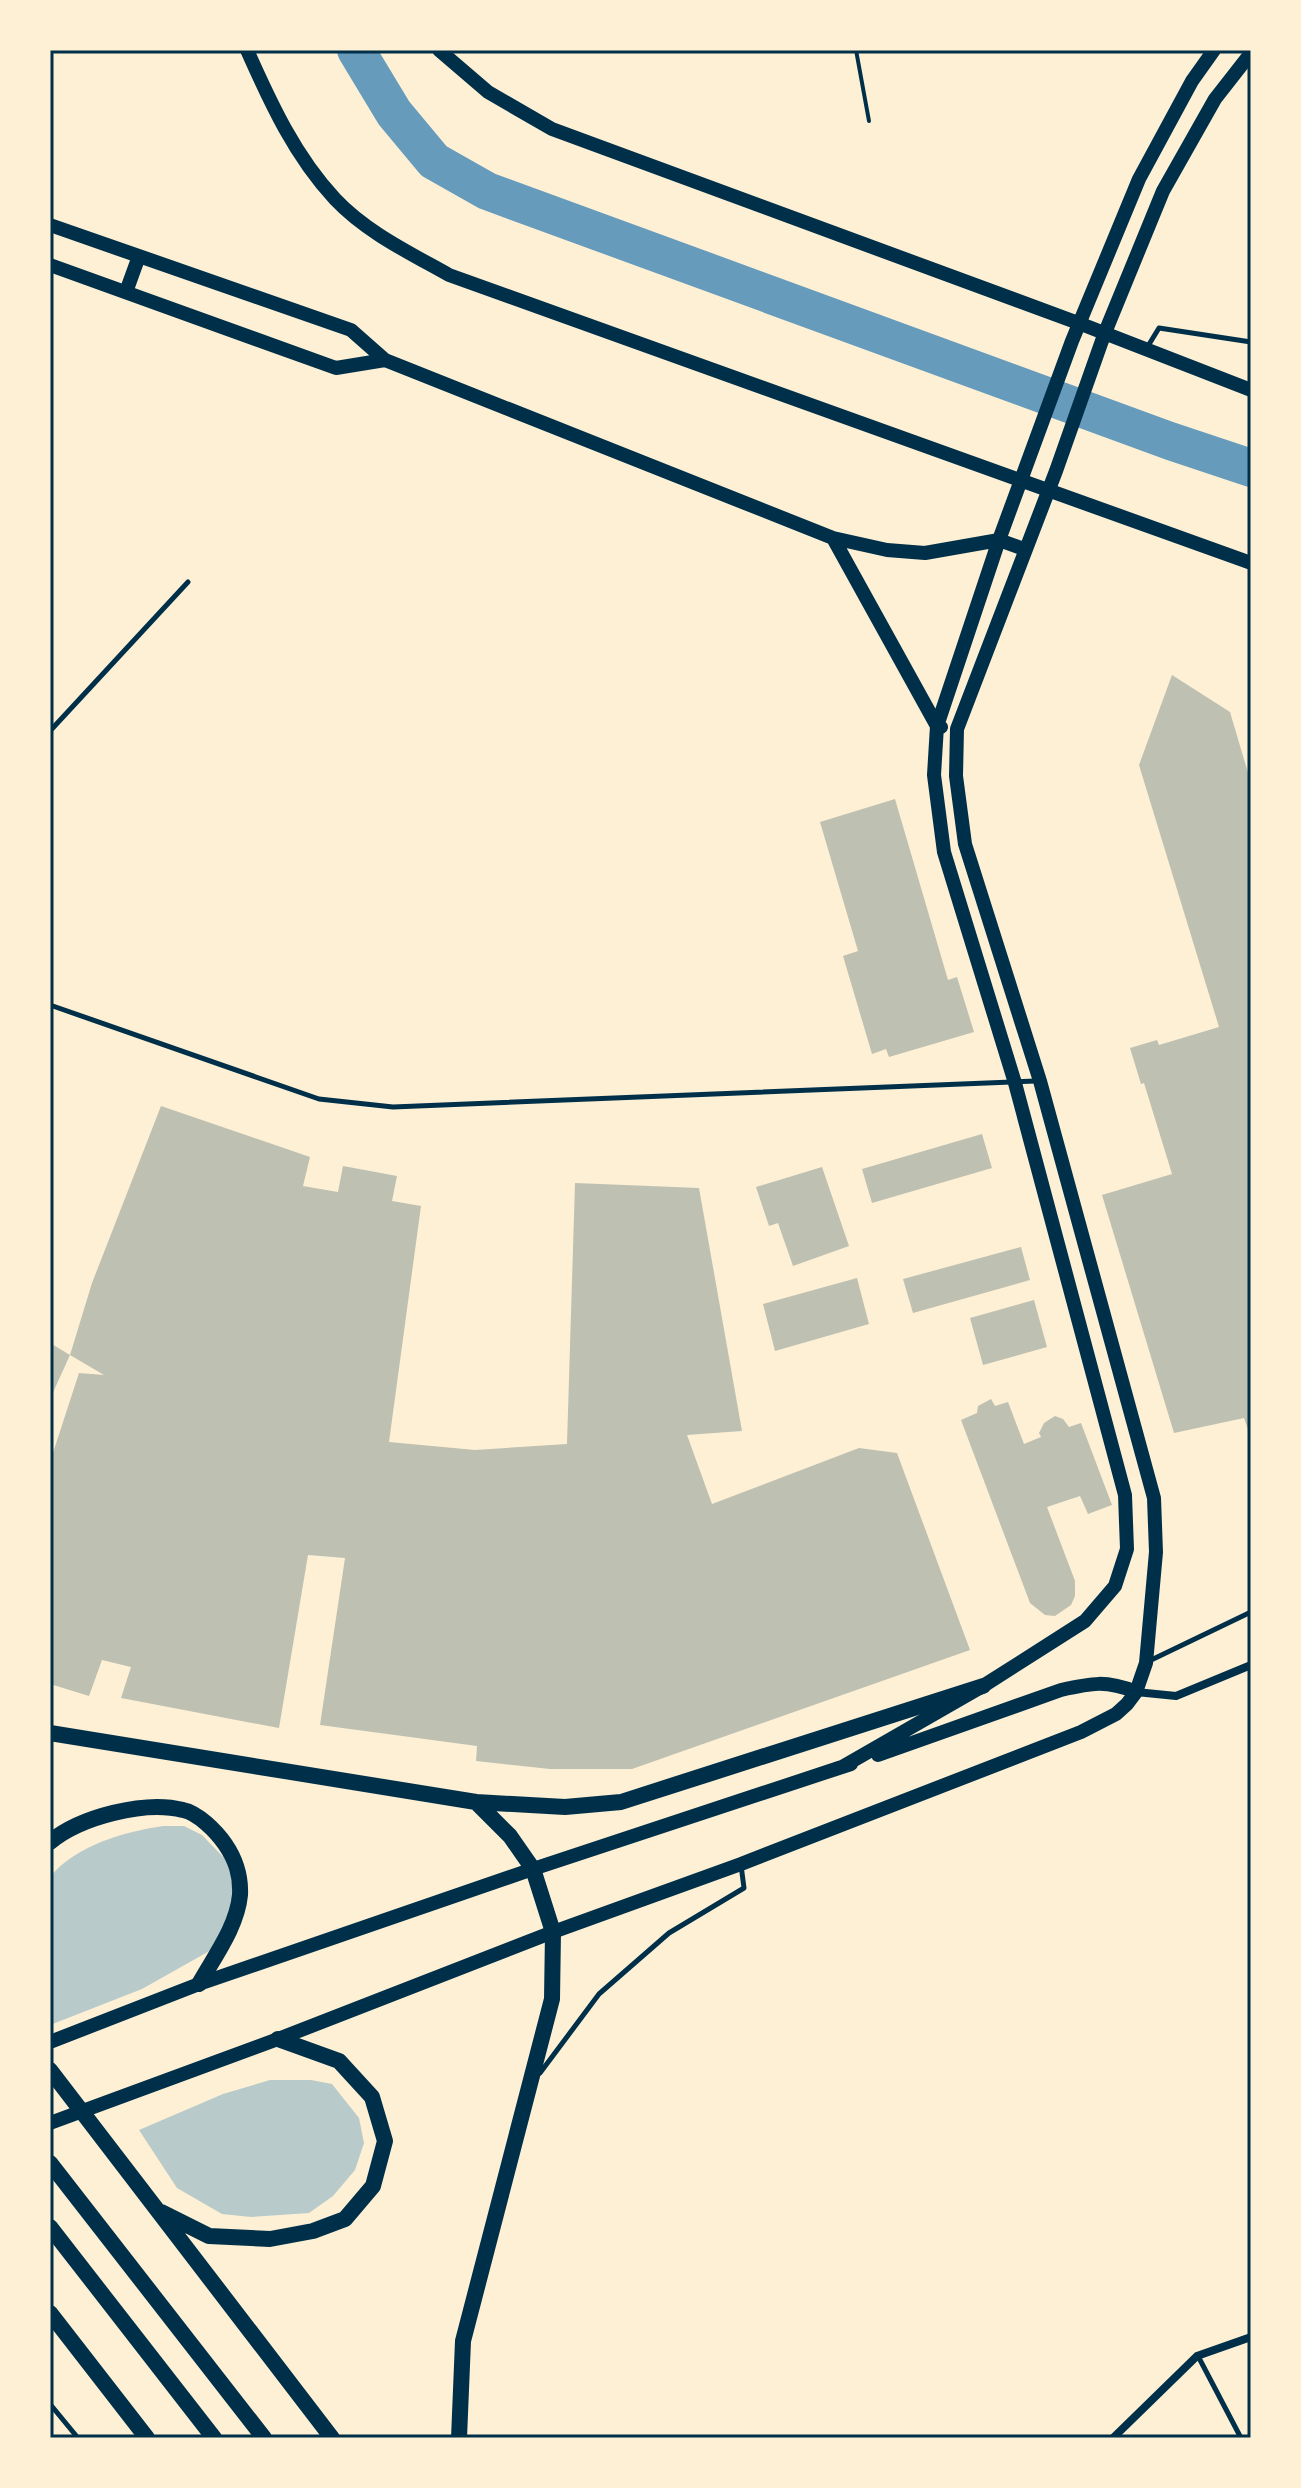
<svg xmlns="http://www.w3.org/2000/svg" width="1301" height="2488" font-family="Overpass,sans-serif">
  <rect width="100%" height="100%" fill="#fdf0d5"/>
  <!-- green -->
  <path fill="#b9caca" d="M 163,1826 L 184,1826 L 202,1835 L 226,1860 L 232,1875 L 234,1905 L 213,1949 L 142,1989 L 50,2025 L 50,1877 C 76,1845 124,1832 163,1826 Z
    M 270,2080 L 311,2080 L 332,2084 L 359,2118 L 364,2143 L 355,2170 L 333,2196 L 309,2213 L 251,2217 L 222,2214 L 177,2188 L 139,2130 L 223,2094 Z"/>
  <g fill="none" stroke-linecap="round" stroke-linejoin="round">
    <!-- river -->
    <path stroke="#669bbc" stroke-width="38" d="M 356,50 L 394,113 L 434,161 L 487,191 L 1170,441 L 1251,468"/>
  </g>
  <!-- building -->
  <path fill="#bec0b2" d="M 1172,675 L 1230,712 L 1251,783 L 1251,1438 L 1244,1418 L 1174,1433 L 1102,1195 L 1172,1174 L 1144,1083 L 1141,1084 L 1130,1048 L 1157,1040 L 1159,1045 L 1219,1027 L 1139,765 Z
    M 895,799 L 948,980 L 957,977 L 974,1032 L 889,1057 L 886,1049 L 872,1054 L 843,956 L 858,951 L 820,822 Z
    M 161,1106 L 310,1157 L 303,1186 L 338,1192 L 343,1166 L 397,1176 L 392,1201 L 421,1206 L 389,1442 L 475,1450 L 567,1444 L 575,1183 L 699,1188 L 742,1431 L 687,1435 L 712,1504 L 859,1448 L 897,1453 L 970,1650 L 632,1769 L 550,1769 L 476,1761 L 477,1746 L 320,1725 L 345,1558 L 308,1555 L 279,1728 L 121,1698 L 131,1667 L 102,1660 L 89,1696 L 50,1684 L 50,1462 L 79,1373 L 104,1375 L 70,1355 L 92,1283 Z
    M 982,1134 L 992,1168 L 872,1203 L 862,1169 Z
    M 822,1167 L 849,1246 L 793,1266 L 778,1223 L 769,1226 L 756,1187 Z
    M 1021,1247 L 1030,1280 L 913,1313 L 903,1279 Z
    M 857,1278 L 869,1324 L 775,1351 L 763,1304 Z
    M 1034,1300 L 1047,1347 L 983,1365 L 970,1318 Z
    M 50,1343 L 70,1355 L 50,1399 Z
    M 991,1399 L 995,1406 L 1008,1402 L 1024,1444 L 1041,1437 L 1039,1433 L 1044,1423 L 1055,1416 L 1063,1419 L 1069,1427 L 1081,1423 L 1112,1505 L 1088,1514 L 1080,1496 L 1047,1507 L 1075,1581 L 1075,1596 L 1071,1605 L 1055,1616 L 1045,1615 L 1030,1603 L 961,1420 L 977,1413 L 978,1406 Z"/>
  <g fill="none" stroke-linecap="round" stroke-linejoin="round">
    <!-- path -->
    <path stroke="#003049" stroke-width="4" d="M 856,50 L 869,121"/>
    <!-- service -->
    <path stroke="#003049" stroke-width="5" d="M 1148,346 L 1159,328 L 1251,342
      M 50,731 L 188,582
      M 50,1005 L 319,1099 L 393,1107 L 1036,1081
      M 1147,1662 L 1251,1612
      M 540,2073 L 599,1994 L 669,1933 L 744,1888 L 741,1865
      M 1198,2356 L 1241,2438
      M 50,2404 L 78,2438"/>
    <!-- minor -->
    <path stroke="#003049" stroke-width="8" d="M 1136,1692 L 1176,1696 L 1251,1665
      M 1113,2438 L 1197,2356 L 1251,2337"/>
    <!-- secondary -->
    <path stroke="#003049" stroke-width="14" d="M 247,50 C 271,104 295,156 335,199 C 366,232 410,253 449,275 L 1251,563
      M 439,50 L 488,92 L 552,129 L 1081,324 L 1251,390
      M 50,225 L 351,330 L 385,360 L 833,538 L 887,550 L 925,553 L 999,540 L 1024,549
      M 50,265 L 336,368 L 385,360
      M 126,292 L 139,256
      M 833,538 L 937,726 L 941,727
      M 878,1755 L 1061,1690 C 1092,1683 1106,1680 1136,1692
      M 842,1767 L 983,1686 L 1085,1621 L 1115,1586 L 1127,1549 L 1125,1495 L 1015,1083 L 944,852 L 934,775 L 937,726 L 999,540 L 1072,341 L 1139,179 L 1192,81 L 1214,50
      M 50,2042 L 199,1984 L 533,1869 L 851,1764
      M 50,2123 L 278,2039 L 553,1932 L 741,1864 L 1081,1732 L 1116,1714 L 1127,1704 L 1136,1692 L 1146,1663 L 1156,1552 L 1154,1498 L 1040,1081 L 965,844 L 956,776 L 957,729 L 1056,471 L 1104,335 L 1163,191 L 1215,99 L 1251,53"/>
    <!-- primary -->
    <path stroke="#003049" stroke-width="16" d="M 50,1733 L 476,1802 L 510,1836 L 533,1869 L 553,1932 L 552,1999 L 463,2341 L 459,2438
      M 476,1802 L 565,1807 L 621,1802 L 983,1686
      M 50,1842 C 80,1817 145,1800 183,1810 C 198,1813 216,1831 225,1844 C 236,1860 241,1875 240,1895 C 237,1927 214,1957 199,1984
      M 50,2070 L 332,2438
      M 161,2212 L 209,2236 L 270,2239 L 313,2231 L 345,2219 L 373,2186 L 385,2141 L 372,2097 L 339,2061 L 278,2039
      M 50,2313 L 147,2438"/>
    <!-- trunk -->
    <path stroke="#003049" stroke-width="16" d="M 50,2163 L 264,2438
      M 50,2227 L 214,2438"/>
  </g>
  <!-- border -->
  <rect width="1301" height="2488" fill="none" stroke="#fdf0d5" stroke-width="104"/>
  <rect x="52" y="52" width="1197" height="2384" fill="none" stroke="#003049" stroke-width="3"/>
</svg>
